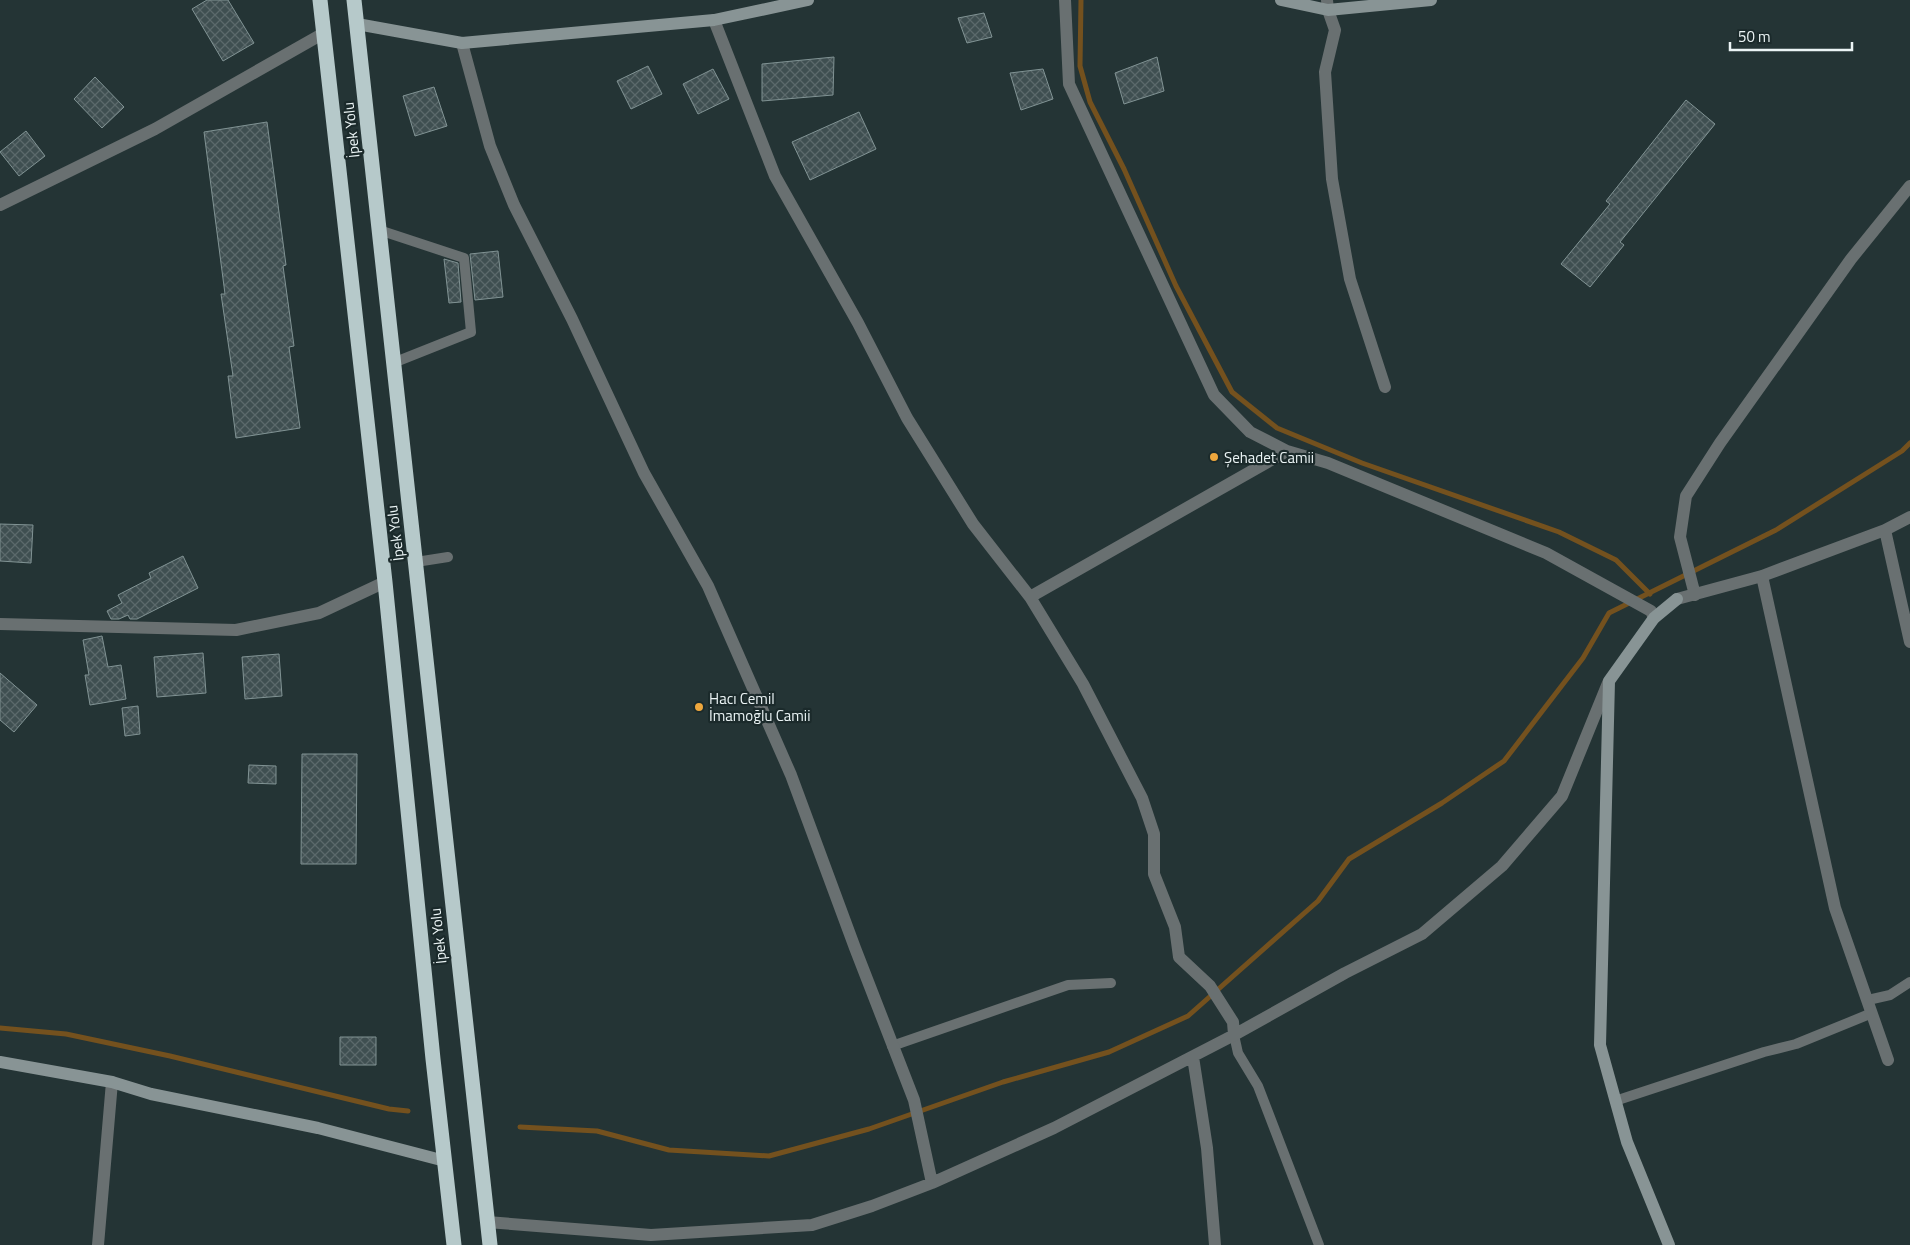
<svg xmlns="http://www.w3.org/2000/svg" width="1910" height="1245" font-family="'Titillium Web',sans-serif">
  <defs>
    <pattern id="building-cross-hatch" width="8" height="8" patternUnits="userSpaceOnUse" patternTransform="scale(1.25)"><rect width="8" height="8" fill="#3f4f51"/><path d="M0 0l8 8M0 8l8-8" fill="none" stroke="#5b696b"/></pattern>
  </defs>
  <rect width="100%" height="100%" fill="#243435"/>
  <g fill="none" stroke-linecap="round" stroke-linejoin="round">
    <!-- stream -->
    <path stroke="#74511e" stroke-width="5" d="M 1081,0 L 1080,66 L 1090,102 L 1124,169 L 1176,286 L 1232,392 L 1277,428 L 1362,463 L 1559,532 L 1616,560 L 1650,594
      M 0,1028 L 66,1034 L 170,1056 L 389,1109 L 408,1111
      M 520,1127 L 597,1131 L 669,1150 L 769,1156 L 869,1129 L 1003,1082 L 1109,1052 L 1188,1016 L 1318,901 L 1349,859 L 1442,803 L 1504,761 L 1583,658 L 1609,613 L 1776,530 L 1902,451 L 1910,443"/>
  </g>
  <!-- building -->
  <path fill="url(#building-cross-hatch)" stroke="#819394" d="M 207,0 L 228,0 L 254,43 L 223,61 L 192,9 Z
    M 984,13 L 992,37 L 967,43 L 958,18 Z
    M 834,57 L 833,95 L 762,101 L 762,64 Z
    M 1157,57 L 1164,91 L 1124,104 L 1115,73 Z
    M 648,66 L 662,94 L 631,109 L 617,81 Z
    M 713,69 L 729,99 L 698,114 L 683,84 Z
    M 1043,69 L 1053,99 L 1021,110 L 1010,73 Z
    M 95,77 L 124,107 L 102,128 L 74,99 Z
    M 434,87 L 447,126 L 415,136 L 403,96 Z
    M 1686,100 L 1715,124 L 1620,242 L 1624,245 L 1590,287 L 1561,264 L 1610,204 L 1606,201 Z
    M 859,112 L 876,149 L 810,180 L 792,142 Z
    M 267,122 L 286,265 L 283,266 L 294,346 L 289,347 L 300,428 L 236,438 L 228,376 L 233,376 L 221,294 L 225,294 L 204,132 Z
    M 26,131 L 45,156 L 19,176 L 0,152 Z
    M 498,251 L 503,297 L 475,300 L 470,254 Z
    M 444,259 L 458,263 L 461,302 L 449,303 Z
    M 0,524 L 33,525 L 31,563 L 0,561 Z
    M 183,556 L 198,588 L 137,619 L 130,619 L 128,615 L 119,619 L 111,619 L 107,611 L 122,603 L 118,595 L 151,578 L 149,573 Z
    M 102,636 L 108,667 L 121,665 L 126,699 L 90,705 L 85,675 L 89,675 L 83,640 Z
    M 203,653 L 206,693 L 157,697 L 154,657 Z
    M 279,654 L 282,696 L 245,699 L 242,657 Z
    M 0,673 L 37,705 L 14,732 L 0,720 Z
    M 138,706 L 140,734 L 125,736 L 122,708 Z
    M 302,754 L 357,754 L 356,864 L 301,864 Z
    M 249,765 L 276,766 L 276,784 L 248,783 Z
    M 340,1037 L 376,1037 L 376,1065 L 340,1065 Z"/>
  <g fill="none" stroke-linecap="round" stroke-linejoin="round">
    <!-- lane -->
    <path stroke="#697071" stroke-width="10" d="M 379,230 L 464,258 L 471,332 L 393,363
      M 416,562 L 448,557
      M 1868,1000 L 1890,995 L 1910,982
      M 1234,1035 L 1238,1053 L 1258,1086 L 1319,1245
      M 892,1046 L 1068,985 L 1111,983
      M 1615,1101 L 1764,1052 L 1796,1044 L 1872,1013"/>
    <!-- street -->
    <path stroke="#697071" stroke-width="12" d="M 1065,0 L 1069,84 L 1214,395 L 1250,432 L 1287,451 L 1328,463 L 1546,553 L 1651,611 L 1654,618
      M 1327,0 L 1328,10 L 1335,30 L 1325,72 L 1332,179 L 1350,279 L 1385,387
      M 714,20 L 775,176 L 858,323 L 907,418 L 973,524 L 1030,597 L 1287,451
      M 462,43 L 490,146 L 514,205 L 572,319 L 644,473 L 708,586 L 791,775 L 855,948 L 914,1100 L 932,1183
      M 0,205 L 155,129 L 324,33
      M 1885,530 L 1910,642
      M 1762,576 L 1835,908 L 1888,1060
      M 1695,595 L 1680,537 L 1686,496 L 1720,443 L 1851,259 L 1910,186
      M 1030,597 L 1083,684 L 1142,798 L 1154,834 L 1154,874 L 1175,927 L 1179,957 L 1210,986 L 1233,1022 L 1234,1035
      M 1677,599 L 1762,576 L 1885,530 L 1910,517
      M 0,624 L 236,630 L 319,613 L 385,582
      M 1193,1057 L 1207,1148 L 1215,1245
      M 487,1222 L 651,1235 L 812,1225 L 872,1206 L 932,1183 L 1054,1128 L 1234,1035 L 1345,973 L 1422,934 L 1502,866 L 1562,796 L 1608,683
      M 98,1245 L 112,1082"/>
    <!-- secondary -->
    <path stroke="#889495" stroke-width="12" d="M 1281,0 L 1328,10 L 1431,0
      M 357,24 L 462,43 L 714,20 L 808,0
      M 0,1062 L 112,1082 L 151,1094 L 318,1128 L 445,1161
      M 1669,1245 L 1627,1142 L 1600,1045 L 1609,681 L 1654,618 L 1677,599"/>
    <!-- highway -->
    <path stroke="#b6c9ca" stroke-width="15" d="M 320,0 L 385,582 L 433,1059 L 454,1245
      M 354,0 L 490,1245"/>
  </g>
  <!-- markers -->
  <g fill="#eea73d" stroke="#1b2a2b" stroke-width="2">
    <circle cx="1214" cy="457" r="5"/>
    <circle cx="699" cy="707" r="5"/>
  </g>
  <g text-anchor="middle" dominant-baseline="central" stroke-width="4.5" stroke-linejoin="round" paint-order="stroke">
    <!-- street labels -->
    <g font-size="15" fill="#ebf4f5" stroke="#1b2a2b">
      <text transform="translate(351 130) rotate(-96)">İpek Yolu</text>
      <text transform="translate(395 533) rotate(-97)">İpek Yolu</text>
      <text transform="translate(438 936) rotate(-96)">İpek Yolu</text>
    </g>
    <!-- poi labels -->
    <g font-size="15" fill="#ebf4f5" stroke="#1b2a2b" text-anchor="start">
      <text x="1224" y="457">Şehadet Camii</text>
      <text x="709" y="698">Hacı Cemil<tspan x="709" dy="17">İmamoğlu Camii</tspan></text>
    </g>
  </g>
  <!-- scale -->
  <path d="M1730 42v8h122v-8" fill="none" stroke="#ebf4f5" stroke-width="2.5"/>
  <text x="1738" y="42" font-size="15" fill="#ebf4f5" stroke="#1b2a2b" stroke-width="4" paint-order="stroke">50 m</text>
</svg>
